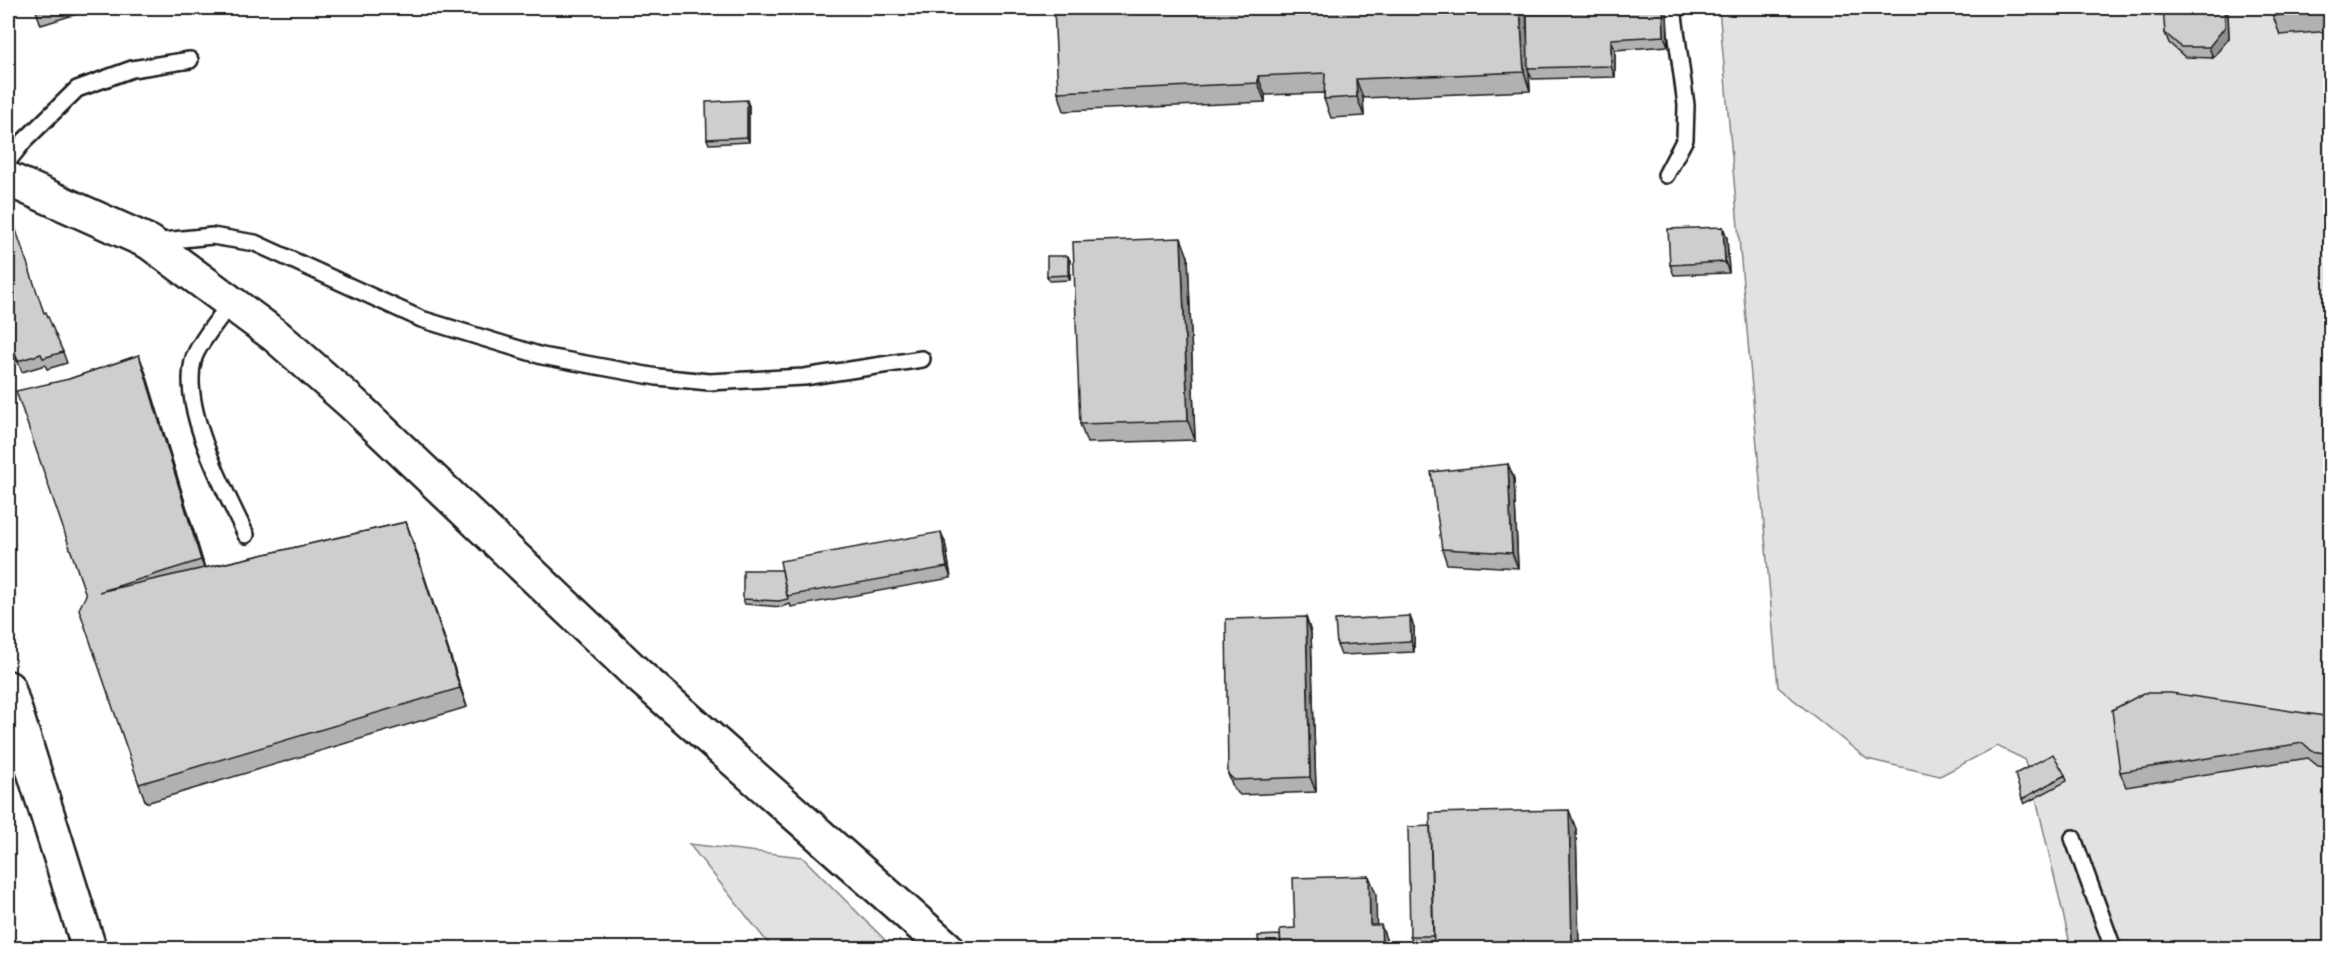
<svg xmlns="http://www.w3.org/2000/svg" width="2338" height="956" font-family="Itim,sans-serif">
  <rect width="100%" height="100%" fill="#fff"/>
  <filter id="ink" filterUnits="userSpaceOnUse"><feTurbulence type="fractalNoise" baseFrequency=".0167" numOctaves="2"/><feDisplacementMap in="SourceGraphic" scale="12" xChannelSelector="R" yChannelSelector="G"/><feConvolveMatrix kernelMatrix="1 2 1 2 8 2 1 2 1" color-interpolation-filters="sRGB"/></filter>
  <g filter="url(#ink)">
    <!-- green -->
    <path fill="#e2e2e2" stroke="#7f7f7f" stroke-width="1.5" d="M 1719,8 L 2330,8 L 2330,948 L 2071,948 L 2035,794 L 2024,759 L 1997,746 L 1940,776 L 1867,759 L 1778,687 Z
      M 689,844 L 802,857 L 893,948 L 772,948 Z"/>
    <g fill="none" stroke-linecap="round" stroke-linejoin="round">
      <!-- lane casing -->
      <g stroke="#1c1c1c" stroke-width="20">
        <path id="lane" d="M 8,161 L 24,141 L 77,89 L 132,69 L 190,60
          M 1666,175 L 1685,139 L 1686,105 L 1673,8
          M 153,242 L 212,236 L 255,243 L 421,319 L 542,356 L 657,377 L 709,382 L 804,377 L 922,359
          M 231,303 C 221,316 196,346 193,361 C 181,411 225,490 246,535
          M 2073,838 L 2113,948"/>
      </g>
      <!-- secondary casing -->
      <g stroke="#1c1c1c" stroke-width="38">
        <path id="secondary" d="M 8,688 L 89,948"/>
      </g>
      <!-- highway casing -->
      <g stroke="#1c1c1c" stroke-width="38">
        <path id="highway" d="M 8,179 L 149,242 L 276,336 L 352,403 L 637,674 L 947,948"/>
      </g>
      <!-- lane -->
      <use href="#lane" stroke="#fff" stroke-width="15"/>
      <!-- secondary -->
      <use href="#secondary" stroke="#fff" stroke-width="33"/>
      <!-- highway -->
      <use href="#highway" stroke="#fff" stroke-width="33"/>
    </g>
    <!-- wall -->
    <path fill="#b1b1b1" stroke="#1c1c1c" stroke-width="1.5" d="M 35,8 L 96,8 L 41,25 Z
      M 1667,8 L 1668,46 L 1615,50 L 1615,77 L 1532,79 L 1529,72 L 1530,91 L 1363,98 L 1364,116 L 1331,118 L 1324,99 L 1324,93 L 1265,95 L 1265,102 L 1064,111 L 1058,92 L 1528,31 L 1606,11 Z
      M 2331,8 L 2331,31 L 2280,35 L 2273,16 Z
      M 2228,14 L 2229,38 L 2213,58 L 2185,57 L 2169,43 L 2165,33 Z
      M 749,106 L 749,142 L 709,144 L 707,139 Z
      M 8,225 L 44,313 L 63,352 L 67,363 L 47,369 L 45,365 L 22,372 L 18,362 L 17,362 L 8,337 Z
      M 1723,227 L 1727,238 L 1729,273 L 1674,275 L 1670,265 Z
      M 1188,257 L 1195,440 L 1087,443 L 1080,424 Z
      M 1070,261 L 1070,280 L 1049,281 L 1047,276 Z
      M 139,355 L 146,374 L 205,568 L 406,522 L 467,707 L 146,803 L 139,784 L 86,595 L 69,379 Z
      M 1508,464 L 1514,479 L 1518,568 L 1447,564 L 1442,549 Z
      M 945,542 L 951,578 L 791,607 L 790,604 L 781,607 L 745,604 L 743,599 Z
      M 1306,617 L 1311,633 L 1316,792 L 1240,795 L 1234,789 L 1228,774 Z
      M 1414,627 L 1414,652 L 1341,655 L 1337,645 Z
      M 2331,717 L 2331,768 L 2318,766 L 2308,758 L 2126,787 L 2120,772 Z
      M 2065,775 L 2067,781 L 2024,804 L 2022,799 Z
      M 1576,829 L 1579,948 L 1434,948 L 1434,947 L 1414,947 L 1410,936 Z"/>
    <!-- shaded-wall -->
    <path fill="#909090" stroke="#1c1c1c" stroke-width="1.5" d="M 1520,8 L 1526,8 L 1529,68 L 1528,68 L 1529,72 L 1530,91 L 1524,72 Z
      M 1663,8 L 1667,8 L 1668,46 L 1664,36 Z
      M 2224,8 L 2225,8 L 2228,14 L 2229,38 L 2213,58 L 2209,47 Z
      M 1611,39 L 1615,50 L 1615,77 L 1611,66 Z
      M 1258,76 L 1265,95 L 1265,102 L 1258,83 Z
      M 1356,79 L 1363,98 L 1364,116 L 1357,97 Z
      M 747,100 L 749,106 L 749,142 L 747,137 Z
      M 1723,227 L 1727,238 L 1729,273 L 1725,262 Z
      M 1181,238 L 1188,257 L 1195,440 L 1188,421 Z
      M 1068,256 L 1070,261 L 1070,280 L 1068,275 Z
      M 139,355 L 146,374 L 208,579 L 201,560 Z
      M 1508,464 L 1514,479 L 1518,568 L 1512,553 Z
      M 406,522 L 413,541 L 467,707 L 460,688 Z
      M 941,532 L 945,542 L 951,578 L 947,567 Z
      M 1410,616 L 1414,627 L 1414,652 L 1411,641 Z
      M 1306,617 L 1311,633 L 1316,792 L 1310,777 Z
      M 1569,810 L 1576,829 L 1579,948 L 1572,948 Z
      M 1369,876 L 1376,894 L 1377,944 L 1370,925 Z
      M 1381,925 L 1388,944 L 1389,948 L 1382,948 Z"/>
    <!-- building -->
    <path fill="#cecece" stroke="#1c1c1c" stroke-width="1.5" d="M 1054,8 L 1520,8 L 1524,72 L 1356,79 L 1357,97 L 1324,99 L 1325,73 L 1258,76 L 1258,83 L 1058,92 Z
      M 1606,8 L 1663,8 L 1664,36 L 1611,39 L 1611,66 L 1528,68 L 1527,13 L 1606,11 Z
      M 2163,8 L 2224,8 L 2225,27 L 2209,47 L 2181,47 L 2165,33 Z
      M 2272,8 L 2331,8 L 2331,11 L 2273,16 Z
      M 747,100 L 747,137 L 707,139 L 706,102 Z
      M 8,225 L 15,227 L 44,313 L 46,312 L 63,352 L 43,358 L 41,354 L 18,361 L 14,351 L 13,351 L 8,333 Z
      M 1723,227 L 1725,262 L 1670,265 L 1668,229 Z
      M 1181,238 L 1188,421 L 1080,424 L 1073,242 Z
      M 1047,256 L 1068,256 L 1068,275 L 1047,276 Z
      M 139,355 L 201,560 L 99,592 L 406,522 L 460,688 L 139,784 L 79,609 L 86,595 L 16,391 L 69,379 Z
      M 1508,464 L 1512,553 L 1442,549 L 1431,472 Z
      M 941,532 L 947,567 L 787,596 L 780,561 Z
      M 743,570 L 782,570 L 788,599 L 779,601 L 743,599 Z
      M 1410,616 L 1411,641 L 1337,645 L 1335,620 Z
      M 1306,617 L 1310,777 L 1234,780 L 1228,774 L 1226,619 Z
      M 2144,693 L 2171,693 L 2331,717 L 2331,754 L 2312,751 L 2303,743 L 2120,772 L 2112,710 Z
      M 2053,754 L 2065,775 L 2022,799 L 2015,774 Z
      M 1569,810 L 1572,948 L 1434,948 L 1430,813 Z
      M 1430,826 L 1433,936 L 1410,936 L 1408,827 Z
      M 1369,876 L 1370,925 L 1381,925 L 1382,948 L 1281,948 L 1280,929 L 1295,928 L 1293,878 Z
      M 1280,935 L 1281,948 L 1259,948 L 1258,936 Z"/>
  </g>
  <!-- margin -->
  <rect width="2338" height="956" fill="none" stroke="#fff" stroke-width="30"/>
  <rect x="15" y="15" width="2308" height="926" fill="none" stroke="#1c1c1c" stroke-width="2" filter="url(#ink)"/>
</svg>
